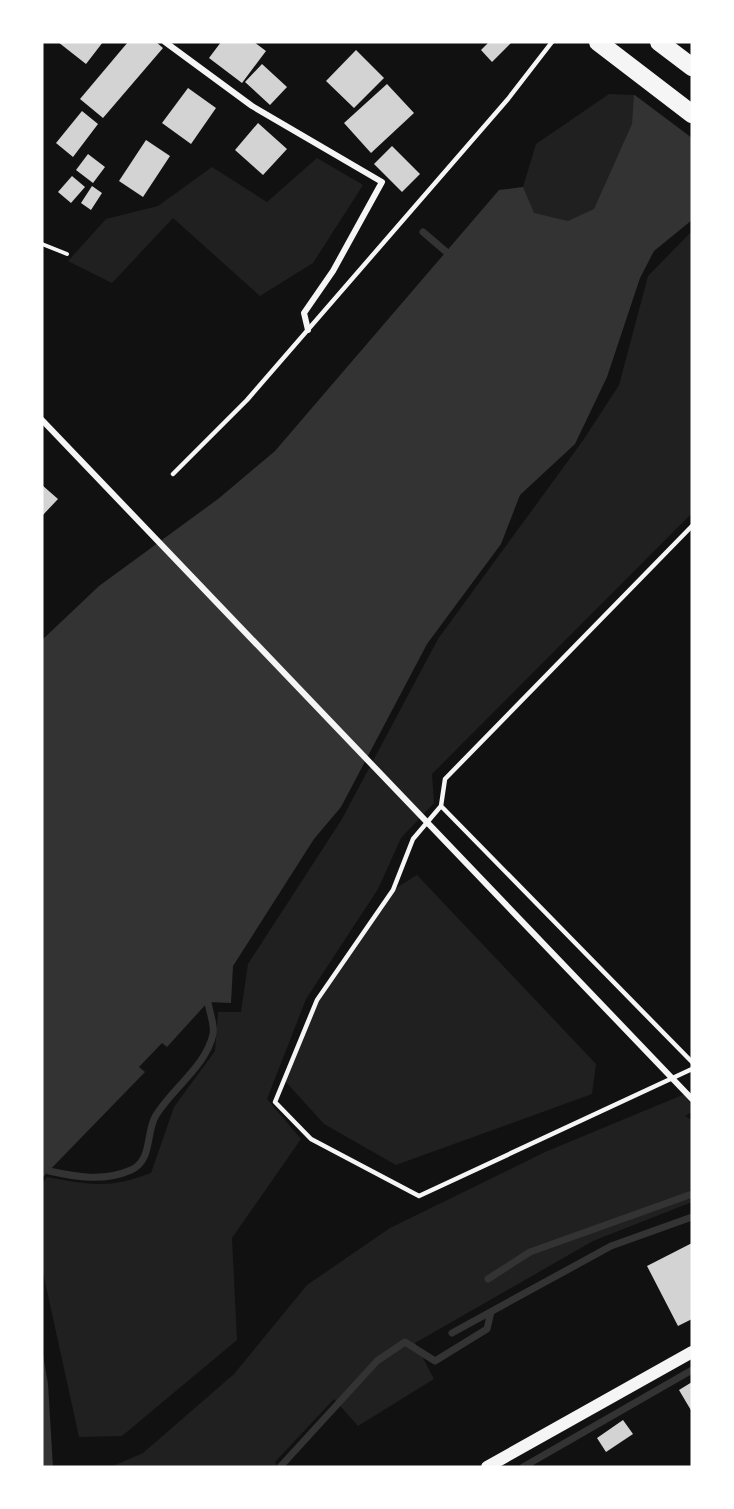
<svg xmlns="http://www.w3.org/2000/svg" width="734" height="1509" font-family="Cabin,sans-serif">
  <rect width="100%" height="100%" fill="#111"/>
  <!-- green -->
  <path fill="#202020" d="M 674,42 L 692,42 L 606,226 L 576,235 L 498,211 L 499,190 L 523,187 L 536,144 L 609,94 L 634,95 Z
    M 317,158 L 363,185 L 313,263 L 260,296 L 173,218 L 112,283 L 68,261 L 106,219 L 158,206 L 212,167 L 267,202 Z
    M 692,231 L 692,513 L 432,774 L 434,803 L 401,838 L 378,889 L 306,999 L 267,1099 L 301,1139 L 232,1238 L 237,1340 L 122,1436 L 79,1437 L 42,1268 L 42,1183 L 47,1177 C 90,1185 109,1189 151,1173 L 174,1107 L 215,1051 L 218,1012 L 241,1012 L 248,964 L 342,819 L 438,639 L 584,439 L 619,385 L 648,276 Z
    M 417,875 L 596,1064 L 592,1094 L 396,1165 L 324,1124 L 285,1081 L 317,1000 L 393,890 Z
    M 692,1091 L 692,1112 L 685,1116 L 692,1120 L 692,1202 L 593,1241 L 415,1343 L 434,1379 L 358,1426 L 334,1399 L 275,1462 L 278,1467 L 111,1467 L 143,1453 L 234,1374 L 307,1285 L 390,1228 L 545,1152 Z"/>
  <!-- water -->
  <path fill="#333" d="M 674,42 L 692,42 L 692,220 L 654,251 L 640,278 L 607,377 L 575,444 L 520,495 L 501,544 L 427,644 L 341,807 L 314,839 L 233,966 L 231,1003 L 208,1002 L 167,1047 L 162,1043 L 139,1067 L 145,1072 L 42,1178 L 42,640 L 99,586 L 218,499 L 275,451 L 499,190 L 523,187 L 534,213 L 568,221 L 594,209 L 632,124 L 634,95 Z
    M 42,1349 L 48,1384 L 53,1467 L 42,1467 Z"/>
  <!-- pier -->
  <path fill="#111" d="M 671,42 L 692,42 L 692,138 L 632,93 Z"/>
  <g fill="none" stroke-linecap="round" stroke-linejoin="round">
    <!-- stream -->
    <path stroke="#333" stroke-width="7" d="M 423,232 L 451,256
      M 49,1171 C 76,1177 104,1182 131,1170 C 152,1161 146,1134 155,1117 C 171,1089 206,1067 213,1034 C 215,1025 209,1011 208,1002
      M 488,1279 L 530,1252 L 692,1194
      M 452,1333 L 611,1246 L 692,1217
      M 280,1467 L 377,1361 L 405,1342 L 435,1361 L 487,1329 L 491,1312
      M 523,1467 L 692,1370"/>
  </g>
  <!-- building -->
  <path fill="#d3d3d3" d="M 58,42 L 103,42 L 86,64 Z
    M 128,42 L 156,42 L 163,48 L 103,118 L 80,99 Z
    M 221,42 L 254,42 L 266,51 L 242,83 L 209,58 Z
    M 489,42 L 512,42 L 492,62 L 481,50 Z
    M 356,50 L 384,78 L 354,108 L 326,81 Z
    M 262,64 L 287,87 L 270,105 L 245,82 Z
    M 387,84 L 414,113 L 371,153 L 344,123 Z
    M 188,88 L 216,108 L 191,144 L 162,123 Z
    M 82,111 L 98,124 L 73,157 L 56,143 Z
    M 258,123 L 287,149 L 263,175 L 235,150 Z
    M 146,140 L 170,156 L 143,197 L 119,181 Z
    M 392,146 L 420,174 L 402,192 L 374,164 Z
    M 88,154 L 105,167 L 93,183 L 76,170 Z
    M 72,176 L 85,187 L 71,203 L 58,192 Z
    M 92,186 L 102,193 L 91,210 L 81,203 Z
    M 42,485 L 58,499 L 42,516 Z
    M 692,1243 L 692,1319 L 678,1326 L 647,1266 Z
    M 692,1382 L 692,1412 L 679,1390 Z
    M 623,1420 L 633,1434 L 606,1452 L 597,1438 Z"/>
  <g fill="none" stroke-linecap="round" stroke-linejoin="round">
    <!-- path -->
    <path stroke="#f5f5f5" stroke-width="4" d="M 42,244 L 67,254"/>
    <!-- service -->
    <path stroke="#f5f5f5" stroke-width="4.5" d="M 173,474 L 247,400 L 508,99 L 552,42
      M 692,526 L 445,779 L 441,806 L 692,1062
      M 441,806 L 413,839 L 393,890 L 317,1000 L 275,1102 L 311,1139 L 419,1196 L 692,1069"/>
    <!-- minor -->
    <path stroke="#f5f5f5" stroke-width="6" d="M 165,42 L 252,106 L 382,182 L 333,271 L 304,313 L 308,330
      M 42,420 L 692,1099"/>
    <!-- secondary -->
    <path stroke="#f5f5f5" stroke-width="12" d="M 487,1467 L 692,1352"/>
    <!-- motorway -->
    <path stroke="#f5f5f5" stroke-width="18" d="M 598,42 L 692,114
      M 659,42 L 692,67"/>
  </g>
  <!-- border -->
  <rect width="734" height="1509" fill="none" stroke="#ffffff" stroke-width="87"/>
</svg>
